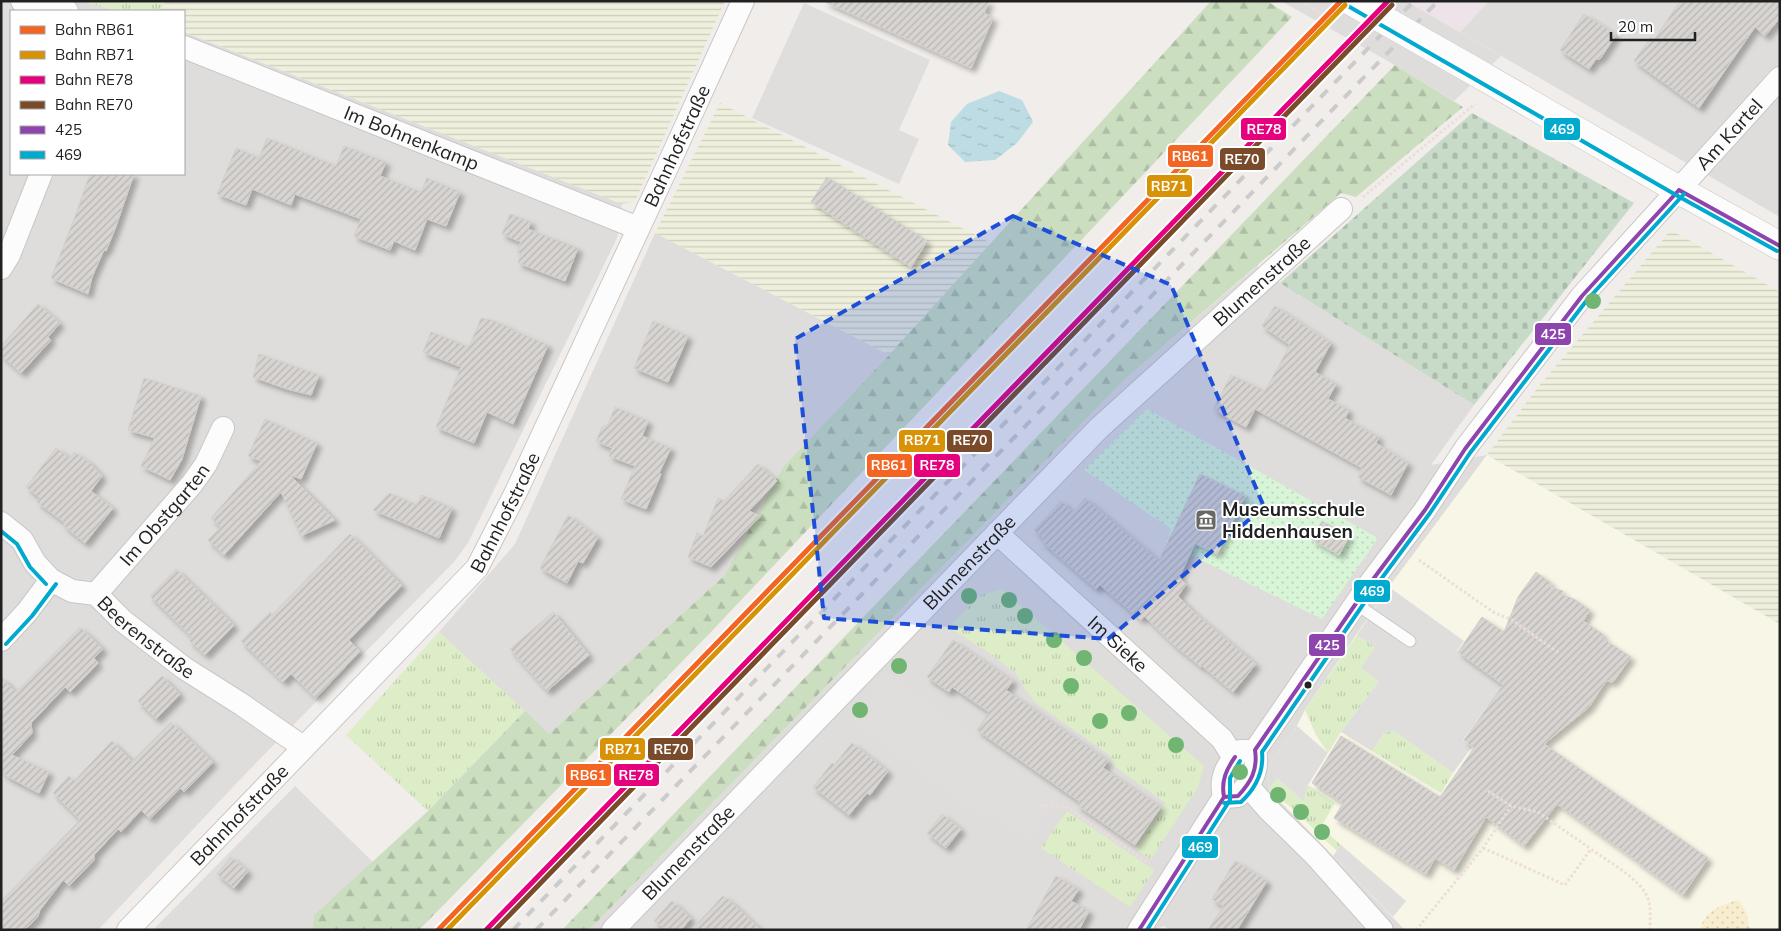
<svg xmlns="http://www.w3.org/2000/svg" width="1781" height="931" font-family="Mulish,sans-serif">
  <defs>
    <pattern id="farmland-rules" width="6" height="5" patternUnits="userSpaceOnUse" patternTransform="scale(1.25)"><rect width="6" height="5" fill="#efefdd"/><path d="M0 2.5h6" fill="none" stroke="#cdcdbd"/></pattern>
    <pattern id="grass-tufts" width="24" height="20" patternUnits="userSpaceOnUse" patternTransform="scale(1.25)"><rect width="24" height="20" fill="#ddedc8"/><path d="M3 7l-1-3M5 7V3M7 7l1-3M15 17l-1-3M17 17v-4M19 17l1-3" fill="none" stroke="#bdcbac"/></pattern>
    <pattern id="forest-firs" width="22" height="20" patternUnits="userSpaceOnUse" patternTransform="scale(1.25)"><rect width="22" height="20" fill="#cbdebf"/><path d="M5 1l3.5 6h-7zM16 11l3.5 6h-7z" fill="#aebea4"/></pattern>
    <pattern id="sand-dots" width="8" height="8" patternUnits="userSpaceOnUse" patternTransform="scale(1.25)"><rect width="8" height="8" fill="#f8eecf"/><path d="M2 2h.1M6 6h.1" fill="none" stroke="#d4ccb1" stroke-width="1.8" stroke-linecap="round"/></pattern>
    <pattern id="cemetery-stones" width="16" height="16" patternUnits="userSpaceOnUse" patternTransform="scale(1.25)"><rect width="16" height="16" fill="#c8dbc8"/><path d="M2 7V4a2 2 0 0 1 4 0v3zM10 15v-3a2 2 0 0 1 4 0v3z" fill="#acbcac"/></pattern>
    <pattern id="park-dots" width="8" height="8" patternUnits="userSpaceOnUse" patternTransform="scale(1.25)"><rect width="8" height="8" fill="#d8f5d8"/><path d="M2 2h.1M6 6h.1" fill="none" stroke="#b9d2b9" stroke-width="1.8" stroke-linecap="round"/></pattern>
    <pattern id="water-ripples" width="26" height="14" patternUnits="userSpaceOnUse" patternTransform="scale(1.25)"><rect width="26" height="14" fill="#bddce3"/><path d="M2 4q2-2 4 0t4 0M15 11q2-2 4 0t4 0" fill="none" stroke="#a2bcc2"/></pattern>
    <pattern id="building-hatch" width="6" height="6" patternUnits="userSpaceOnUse" patternTransform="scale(1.25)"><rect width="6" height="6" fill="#d7d4d1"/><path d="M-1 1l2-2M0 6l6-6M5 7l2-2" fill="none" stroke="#b8b6b3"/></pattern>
    <filter id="shadow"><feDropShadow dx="4.5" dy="4.5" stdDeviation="2.5" flood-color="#0004"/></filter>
  </defs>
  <rect width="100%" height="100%" fill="#f0edea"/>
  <!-- residential -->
  <path fill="#dfdddb" d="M 1,1 L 79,1 L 119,11 L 11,11 L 11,174 L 184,174 L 184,32 L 622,204 L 617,238 L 468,543 L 454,562 L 249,770 L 98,930 L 1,930 Z
    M 1489,1 L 1780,1 L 1780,217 L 1460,32 Z
    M 655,233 L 889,355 L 783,467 L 724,576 L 548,735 L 439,632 L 515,544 Z
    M 1257,266 L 1280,283 L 1474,405 L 1431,465 L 1487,455 L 1389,587 L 1305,710 L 1297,726 L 1393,917 L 1405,930 L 1170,930 L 1164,926 L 1153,930 L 589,930 L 1125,379 Z
    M 295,786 L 373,862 L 314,915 L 312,930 L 153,930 Z"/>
  <!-- education -->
  <path fill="#f8f6e7" d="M 1487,455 L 1780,624 L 1780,930 L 1405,930 L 1269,790 L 1268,766 L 1297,726 L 1305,710 L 1389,587 Z"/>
  <!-- railway -->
  <path fill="#ede3e9" d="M 1406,1 L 1489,1 L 1460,32 Z"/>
  <!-- farmland -->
  <path fill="url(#farmland-rules)" d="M 165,1 L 725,1 L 635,201 L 622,204 L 184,32 L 184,11 L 160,11 Z
    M 720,103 L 991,243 L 889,355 L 655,233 Z
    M 1671,230 L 1780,292 L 1780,624 L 1487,455 L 1539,386 Z"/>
  <!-- grass -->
  <path fill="url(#grass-tufts)" d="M 79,1 L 165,1 L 160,11 L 119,11 Z
    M 1002,589 L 1204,766 L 1198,787 L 1151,859 L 1135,849 L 1166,803 L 1114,766 L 1111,756 L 1036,703 L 1025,689 L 1016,673 L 988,652 L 949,627 L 980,595 Z
    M 439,632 L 525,711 L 428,811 L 346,735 Z
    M 1357,635 L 1376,647 L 1379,681 L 1341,732 L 1328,753 L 1316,735 L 1305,710 Z
    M 1394,731 L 1453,773 L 1441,793 L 1372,751 L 1384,733 Z
    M 1277,778 L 1302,800 L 1308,785 L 1335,803 L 1321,827 L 1341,845 L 1337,851 L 1294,810 L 1269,790 Z
    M 1067,811 L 1154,870 L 1130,907 L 1041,848 Z"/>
  <!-- forest -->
  <path fill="url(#forest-firs)" d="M 1211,1 L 1267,1 L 1292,17 L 710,633 L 419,930 L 312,930 L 314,915 L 428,811 L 525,711 L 549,734 L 724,576 L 783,467 L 889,355 Z
    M 1395,65 L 1463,107 L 1356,197 L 1341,193 L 1125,379 L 589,930 L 562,930 Z"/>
  <!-- sand -->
  <path fill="url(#sand-dots)" d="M 1739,900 L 1746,912 L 1750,930 L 1700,930 C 1703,912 1723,903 1739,900 Z"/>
  <!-- cemetery -->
  <path fill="url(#cemetery-stones)" d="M 1472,113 L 1634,203 L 1474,405 L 1280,283 Z"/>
  <!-- park -->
  <path fill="url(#park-dots)" d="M 1147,409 L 1378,538 L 1322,619 L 1166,543 L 1171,529 L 1084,470 Z"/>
  <!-- parking -->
  <path fill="#e0dedd" d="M 804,3 L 930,60 L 899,130 L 919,139 L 899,184 L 752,118 Z
    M 1389,587 L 1464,641 L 1457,651 L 1512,690 L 1498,711 L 1488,705 L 1463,740 L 1472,747 L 1453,773 L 1394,731 L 1384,733 L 1372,751 L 1341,732 L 1379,681 L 1361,668 L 1375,647 L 1357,635 Z
    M 886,673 L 1060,795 L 1029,841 L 984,810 L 979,816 L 847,716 Z
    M 1297,726 L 1328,753 L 1308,785 L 1303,801 L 1277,778 L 1269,790 L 1268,766 Z
    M 1341,845 L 1406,901 L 1393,917 L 1333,856 Z"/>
  <!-- water -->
  <path fill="url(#water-ripples)" d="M 999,91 L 1022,100 L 1033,122 L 1017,143 L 995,160 L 965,162 L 948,145 L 951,122 L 967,104 Z"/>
  <!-- pier -->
  <path fill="#dedddc" d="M 1281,1 L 1406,1 L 1501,56 L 1454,101 L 1395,65 Z"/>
  <!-- building -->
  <path fill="url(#building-hatch)" stroke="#d3cfcb" filter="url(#shadow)" d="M 823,1 L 989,1 L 984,13 L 993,18 L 971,68 Z
    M 1680,1 L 1780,1 L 1780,18 L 1765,36 L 1755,27 L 1699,108 L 1634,61 L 1651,37 L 1654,40 Z
    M 1584,14 L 1616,35 L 1600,59 L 1596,59 L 1589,69 L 1560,50 Z
    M 267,138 L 336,166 L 344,146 L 386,162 L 380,176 L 421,192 L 427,178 L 460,192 L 446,226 L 427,219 L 415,250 L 394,241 L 390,250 L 354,236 L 361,219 L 295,194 L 291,205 L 252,189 L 246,205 L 217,194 L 236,148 L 259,158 Z
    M 90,174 L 134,174 L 115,229 L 106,251 L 104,250 L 92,277 L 88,294 L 51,278 L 73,222 Z
    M 827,177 L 927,241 L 911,267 L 811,202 Z
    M 510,214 L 531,222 L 528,229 L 578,248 L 565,281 L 518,263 L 521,254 L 517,252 L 521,242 L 502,234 Z
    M 38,304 L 60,323 L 48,337 L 51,340 L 21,373 L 1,355 L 1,346 Z
    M 1275,306 L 1331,343 L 1315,372 L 1336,384 L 1328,399 L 1349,410 L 1345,418 L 1379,437 L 1376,443 L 1408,463 L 1391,495 L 1358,477 L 1362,468 L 1255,409 L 1246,427 L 1213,409 L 1231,375 L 1265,391 L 1290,345 L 1262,326 Z
    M 481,318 L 491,320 L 511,328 L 512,330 L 548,345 L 513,424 L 487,412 L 474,443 L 436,427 L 461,367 L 423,352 L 431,332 L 469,347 Z
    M 653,321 L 688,336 L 668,382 L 634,368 Z
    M 259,354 L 319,375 L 311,395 L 287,389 L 253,377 Z
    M 144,378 L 201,396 L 182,459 L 170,480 L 141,466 L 155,438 L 128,430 Z
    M 615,407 L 648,421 L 642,436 L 671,448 L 659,473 L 661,474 L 646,509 L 621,499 L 635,466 L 609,456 L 612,448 L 596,441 L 602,427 L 608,424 Z
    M 265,419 L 317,443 L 301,479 L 290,475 L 335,520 L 301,536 L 281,492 L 224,555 L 208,540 L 221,527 L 211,518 L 261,461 L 248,456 Z
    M 56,448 L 70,458 L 74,452 L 89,462 L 102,476 L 91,491 L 113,508 L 85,543 L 63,525 L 65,523 L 37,502 L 40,498 L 26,487 Z
    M 758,464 L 777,481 L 749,511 L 760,516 L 711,567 L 688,557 L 697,533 L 703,536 L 718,498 L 724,501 Z
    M 1200,474 L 1245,496 L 1217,554 L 1195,543 L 1179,578 L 1186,584 L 1178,596 L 1196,614 L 1256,664 L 1233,692 L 1202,666 L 1201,667 L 1174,645 L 1144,616 L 1141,620 L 1100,585 L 1096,589 L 1041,541 L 1044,539 L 1034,530 L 1061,501 L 1073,512 L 1085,498 L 1159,561 Z
    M 389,493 L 417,505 L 421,495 L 452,508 L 439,538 L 373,510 Z
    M 568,515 L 598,537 L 583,563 L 578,561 L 567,583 L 540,568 Z
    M 1322,521 L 1349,536 L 1339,555 L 1312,540 Z
    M 350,534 L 402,585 L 349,640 L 360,651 L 316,698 L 291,674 L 283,682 L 241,641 L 270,612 L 272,615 Z
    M 176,569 L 234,625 L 205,655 L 189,640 L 192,637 L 150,596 Z
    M 1536,572 L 1551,583 L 1550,587 L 1563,591 L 1560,594 L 1574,599 L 1590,610 L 1583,621 L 1604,635 L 1602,638 L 1631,657 L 1613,682 L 1606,681 L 1589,707 L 1544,744 L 1708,858 L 1683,895 L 1636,861 L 1636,860 L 1557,804 L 1524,846 L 1486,817 L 1454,870 L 1435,858 L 1426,874 L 1334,818 L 1343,803 L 1312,783 L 1341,736 L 1440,797 L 1474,748 L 1464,740 L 1503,685 L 1458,652 L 1482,617 L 1504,632 L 1518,597 Z
    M 553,612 L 589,655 L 547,691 L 510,649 Z
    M 80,627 L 103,649 L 94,658 L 98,663 L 70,692 L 65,687 L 31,723 L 32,733 L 12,755 L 49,772 L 39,793 L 8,777 L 1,771 L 1,677 L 16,692 Z
    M 953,640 L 1013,681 L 1006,690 L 1108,761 L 1103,768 L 1161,807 L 1135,845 L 1077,805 L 1080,802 L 977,730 L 989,712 L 952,687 L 949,692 L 927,677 Z
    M 162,676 L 180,694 L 156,719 L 138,701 Z
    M 171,722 L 213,762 L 184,792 L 180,788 L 150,819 L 141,810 L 121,832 L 118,829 L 94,855 L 94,860 L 69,886 L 63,880 L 40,910 L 38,916 L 29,926 L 21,930 L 1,930 L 1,901 L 80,820 L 53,793 L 69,776 L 74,781 L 112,741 L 132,761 Z
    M 852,743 L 888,771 L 870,795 L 867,793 L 849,815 L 813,787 L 832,763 L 834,765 Z
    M 942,814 L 961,829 L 946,848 L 927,833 Z
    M 231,857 L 248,871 L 234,888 L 217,874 Z
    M 1235,861 L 1267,881 L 1237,930 L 1208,930 L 1223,906 L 1212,899 Z
    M 1056,876 L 1079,889 L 1071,901 L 1089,911 L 1079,930 L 1026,930 Z
    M 723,896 L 729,900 L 761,930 L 691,930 Z
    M 672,901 L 691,918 L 681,930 L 667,930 L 654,921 Z"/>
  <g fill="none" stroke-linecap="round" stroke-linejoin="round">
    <!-- service casing -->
    <g stroke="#c8c7c6" stroke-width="13">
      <path id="service" d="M 1356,604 L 1410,641"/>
    </g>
    <!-- minor casing -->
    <g stroke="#c8c7c6" stroke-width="24">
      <g id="minor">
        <path d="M 22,1 L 67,11"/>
        <path id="s1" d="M 184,47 L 638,228"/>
        <path d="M 1,268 L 9,255 L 41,174"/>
        <path id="s2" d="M 1,523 L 22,540 L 35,563 L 51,580 L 72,591 L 96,594 L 123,621 L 184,668 L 241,704 L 303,747"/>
        <path id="s3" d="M 997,533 L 1222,739 L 1234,758"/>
        <path id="s4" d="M 96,594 L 192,484 L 206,464 L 223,428"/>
        <path d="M 1,640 L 27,612 L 51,580"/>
        <path d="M 1248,786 L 1269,810 L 1315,855 L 1382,930"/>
        <path id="s5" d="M 1224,797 L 1238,796 C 1252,782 1259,771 1255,750 L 1261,742 L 1368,586 L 1425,510 L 1465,449 L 1582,296 L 1780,78"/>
        <path id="s6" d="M 128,930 L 477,568 L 516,492 L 669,163 L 743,1"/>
        <path id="s7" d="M 613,930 L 1099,428 L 1341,209"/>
        <path d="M 1139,930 L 1224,797 C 1219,778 1227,765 1240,751 L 1247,751"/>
      </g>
    </g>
    <!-- tertiary casing -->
    <g stroke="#c8c7c6" stroke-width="29">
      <path id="tertiary" d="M 1481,75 L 1679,190 L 1780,246"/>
    </g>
    <!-- path -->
    <path stroke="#eddcda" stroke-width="3" stroke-dasharray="2.5 2.5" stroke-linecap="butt" d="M 1363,197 L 1475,104
      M 1419,560 L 1493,612 L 1512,620 L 1559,653
      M 1488,791 L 1511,806 L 1538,812 L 1591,849
      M 1041,805 L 1066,807 L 1150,864
      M 1483,848 L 1565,885 L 1591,849 C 1608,862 1644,880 1649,902 C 1651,910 1650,921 1650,930
      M 1416,930 L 1483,848 L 1511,806"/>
    <!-- service -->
    <use href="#service" stroke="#fdfcfc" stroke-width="11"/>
    <!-- minor -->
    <use href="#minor" stroke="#fdfcfc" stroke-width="22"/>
    <!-- tertiary -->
    <use href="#tertiary" stroke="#fdfcfc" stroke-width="28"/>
    <!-- rail -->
    <path stroke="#cbcbcb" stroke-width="4" stroke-dasharray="10 10" stroke-linecap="butt" d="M 513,930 L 1414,1
      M 536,930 L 1438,1"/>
    <!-- tertiary-bridge casing -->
    <g stroke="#c8c7c6" stroke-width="29" stroke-linecap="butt">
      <path id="tertiary-bridge" d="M 1351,1 L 1481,75"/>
    </g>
    <!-- path-bridge -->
    <path stroke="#eddcda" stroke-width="3" stroke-dasharray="2.5 2.5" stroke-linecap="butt" d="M 1300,1 L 1327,17"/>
    <!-- tertiary-bridge -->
    <use href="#tertiary-bridge" stroke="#fdfcfc" stroke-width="28"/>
    <!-- bus-1 casing -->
    <g stroke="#fff" stroke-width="8">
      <path id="bus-1" d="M 1679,190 L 1780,246
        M 1224,797 L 1238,796 C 1251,782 1258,770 1255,750 L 1368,586 L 1425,510 L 1465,449 L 1582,296 L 1679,190
        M 1139,930 L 1224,797 C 1221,781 1226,770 1235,757"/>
    </g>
    <!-- bus-2 casing -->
    <g stroke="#fff" stroke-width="8">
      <path id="bus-2" d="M 1348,6 L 1676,195 L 1777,251
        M 1,531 L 17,544 L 30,567 L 46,584
        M 6,644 L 32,616 L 56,584
        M 1224,803 L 1241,802 C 1256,788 1264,772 1262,752 L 1373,590 L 1430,513 L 1470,453 L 1587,300 L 1684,194
        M 1147,930 L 1230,800 L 1230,778 L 1240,761"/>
    </g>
    <!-- bus-1 -->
    <use href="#bus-1" stroke="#8e44ad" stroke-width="4"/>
    <!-- bus-2 -->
    <use href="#bus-2" stroke="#00a9ce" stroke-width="4"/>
    <!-- rail-1 casing -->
    <g stroke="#fff" stroke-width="9">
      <path id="rail-1" d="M 438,930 L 1341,1"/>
    </g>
    <!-- rail-2 casing -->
    <g stroke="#fff" stroke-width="9">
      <path id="rail-2" d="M 447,930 L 1345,5"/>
    </g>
    <!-- rail-3 casing -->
    <g stroke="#fff" stroke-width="9">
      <path id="rail-3" d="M 486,930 L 1388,1"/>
    </g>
    <!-- rail-4 casing -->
    <g stroke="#fff" stroke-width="9">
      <path id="rail-4" d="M 495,930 L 1392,5"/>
    </g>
    <!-- rail-1 -->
    <use href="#rail-1" stroke="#f26522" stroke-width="5"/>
    <!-- rail-2 -->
    <use href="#rail-2" stroke="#d79205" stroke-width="5"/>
    <!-- rail-3 -->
    <use href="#rail-3" stroke="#e5007d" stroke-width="5"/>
    <!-- rail-4 -->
    <use href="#rail-4" stroke="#7a4b2a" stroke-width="5"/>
  </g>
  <!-- trees -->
  <g fill="#70b572">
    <circle cx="1593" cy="301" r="8"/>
    <circle cx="969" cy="596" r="8"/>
    <circle cx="1009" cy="600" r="8"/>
    <circle cx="1025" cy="616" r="8"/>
    <circle cx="1054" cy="640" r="8"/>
    <circle cx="1084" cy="658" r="8"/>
    <circle cx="899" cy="666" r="8"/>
    <circle cx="1071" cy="686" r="8"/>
    <circle cx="860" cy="710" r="8"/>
    <circle cx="1129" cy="713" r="8"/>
    <circle cx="1100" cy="721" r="8"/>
    <circle cx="1176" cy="745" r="8"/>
    <circle cx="1240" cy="772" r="8"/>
    <circle cx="1278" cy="795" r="8"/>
    <circle cx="1301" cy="812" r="8"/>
    <circle cx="1322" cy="832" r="8"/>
  </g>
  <!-- marked area -->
  <path fill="#1d4ed8" fill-opacity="0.2" stroke="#1d4ed8" stroke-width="4" stroke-dasharray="10 6" stroke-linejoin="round" d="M 1013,216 L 1171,285 L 1264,507 L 1108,639 L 824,618 L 795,339 Z"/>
  <!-- icons -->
  <defs>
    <g id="museum-square" transform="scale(1.125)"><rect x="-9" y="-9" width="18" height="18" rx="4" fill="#696867" stroke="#fff"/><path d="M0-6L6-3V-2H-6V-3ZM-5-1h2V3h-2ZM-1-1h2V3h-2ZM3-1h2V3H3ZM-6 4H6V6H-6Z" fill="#fff"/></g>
  </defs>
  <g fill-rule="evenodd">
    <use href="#museum-square" x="1206" y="520"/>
  </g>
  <!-- markers -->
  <circle fill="#212121" stroke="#fff" stroke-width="2" cx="1308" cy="685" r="4.5"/>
  <g text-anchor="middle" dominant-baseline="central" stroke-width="4" stroke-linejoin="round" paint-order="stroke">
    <!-- street labels -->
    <g font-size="19" fill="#212121" stroke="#fff">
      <text stroke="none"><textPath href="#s5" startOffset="844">Am Kartel</textPath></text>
      <text stroke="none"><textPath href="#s1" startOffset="245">Im Bohnenkamp</textPath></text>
      <text stroke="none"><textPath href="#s6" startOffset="970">Bahnhofstraße</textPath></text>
      <text stroke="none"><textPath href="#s7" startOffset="918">Blumenstraße</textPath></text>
      <text stroke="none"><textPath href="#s6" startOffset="565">Bahnhofstraße</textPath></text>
      <text stroke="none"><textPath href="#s4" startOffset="105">Im Obstgarten</textPath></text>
      <text stroke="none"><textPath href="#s7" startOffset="512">Blumenstraße</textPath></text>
      <text stroke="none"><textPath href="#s2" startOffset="191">Beerenstraße</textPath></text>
      <text stroke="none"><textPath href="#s3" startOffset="164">Im Sieke</textPath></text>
      <text stroke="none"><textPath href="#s6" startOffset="160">Bahnhofstraße</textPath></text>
      <text stroke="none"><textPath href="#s7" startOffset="108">Blumenstraße</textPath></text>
    </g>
    <!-- poi labels -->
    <g font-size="19" font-weight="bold" fill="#212121" stroke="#fff" text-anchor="start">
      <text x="1222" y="509">Museumsschule<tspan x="1222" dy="22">Hiddenhausen</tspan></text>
    </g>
  </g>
  <g stroke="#fff" stroke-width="2">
    <rect x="1240" y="117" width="47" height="24" rx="5" fill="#e5007d"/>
    <rect x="1543" y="117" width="38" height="24" rx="5" fill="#00a9ce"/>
    <rect x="1167" y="144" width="47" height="24" rx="5" fill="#f26522"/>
    <rect x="1219" y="147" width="47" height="24" rx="5" fill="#7a4b2a"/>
    <rect x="1146" y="174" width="47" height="24" rx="5" fill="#d79205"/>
    <rect x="1534" y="322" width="38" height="24" rx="5" fill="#8e44ad"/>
    <rect x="946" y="429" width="47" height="24" rx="5" fill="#7a4b2a"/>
    <rect x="898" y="429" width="48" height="24" rx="5" fill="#d79205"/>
    <rect x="866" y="453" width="47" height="25" rx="5" fill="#f26522"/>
    <rect x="913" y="453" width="48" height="25" rx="5" fill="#e5007d"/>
    <rect x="1353" y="579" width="38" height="24" rx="5" fill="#00a9ce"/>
    <rect x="1308" y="633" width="38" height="24" rx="5" fill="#8e44ad"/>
    <rect x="647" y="737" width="47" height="24" rx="5" fill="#7a4b2a"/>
    <rect x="599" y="737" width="47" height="24" rx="5" fill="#d79205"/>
    <rect x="565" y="763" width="47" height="24" rx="5" fill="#f26522"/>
    <rect x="613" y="763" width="47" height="24" rx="5" fill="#e5007d"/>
    <rect x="1181" y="835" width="38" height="24" rx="5" fill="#00a9ce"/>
  </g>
  <g font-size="14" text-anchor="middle" font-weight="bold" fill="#fff">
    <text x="1264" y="134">RE78</text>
    <text x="1562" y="134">469</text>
    <text x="1190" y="161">RB61</text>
    <text x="1242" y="164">RE70</text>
    <text x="1169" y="191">RB71</text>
    <text x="1553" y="339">425</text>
    <text x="970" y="445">RE70</text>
    <text x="922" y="445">RB71</text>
    <text x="889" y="470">RB61</text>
    <text x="937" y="470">RE78</text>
    <text x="1372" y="596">469</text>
    <text x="1327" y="650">425</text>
    <text x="671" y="754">RE70</text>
    <text x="623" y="754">RB71</text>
    <text x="588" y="780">RB61</text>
    <text x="636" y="780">RE78</text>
    <text x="1200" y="852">469</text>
  </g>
  <!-- border -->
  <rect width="1781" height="931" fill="none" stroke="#212121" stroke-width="5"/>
  <!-- legend -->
  <rect x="10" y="10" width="175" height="165" fill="#ffffff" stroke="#a6a6a6"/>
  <rect x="20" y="26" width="25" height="8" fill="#f26522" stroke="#a6a6a6"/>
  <text x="55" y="35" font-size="15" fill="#212121">Bahn RB61</text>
  <rect x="20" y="51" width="25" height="8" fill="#d79205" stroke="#a6a6a6"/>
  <text x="55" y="60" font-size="15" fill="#212121">Bahn RB71</text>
  <rect x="20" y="76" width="25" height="8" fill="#e5007d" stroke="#a6a6a6"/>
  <text x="55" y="85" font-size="15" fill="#212121">Bahn RE78</text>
  <rect x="20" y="101" width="25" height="8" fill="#7a4b2a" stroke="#a6a6a6"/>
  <text x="55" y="110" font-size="15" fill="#212121">Bahn RE70</text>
  <rect x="20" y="126" width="25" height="8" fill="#8e44ad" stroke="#a6a6a6"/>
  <text x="55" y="135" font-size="15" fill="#212121">425</text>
  <rect x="20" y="151" width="25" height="8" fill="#00a9ce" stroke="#a6a6a6"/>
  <text x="55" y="160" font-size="15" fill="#212121">469</text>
  <!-- scale -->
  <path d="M1611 32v8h84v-8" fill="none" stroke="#212121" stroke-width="2.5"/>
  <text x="1618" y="32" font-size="15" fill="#212121" stroke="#ffffff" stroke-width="4" paint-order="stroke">20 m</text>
</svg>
